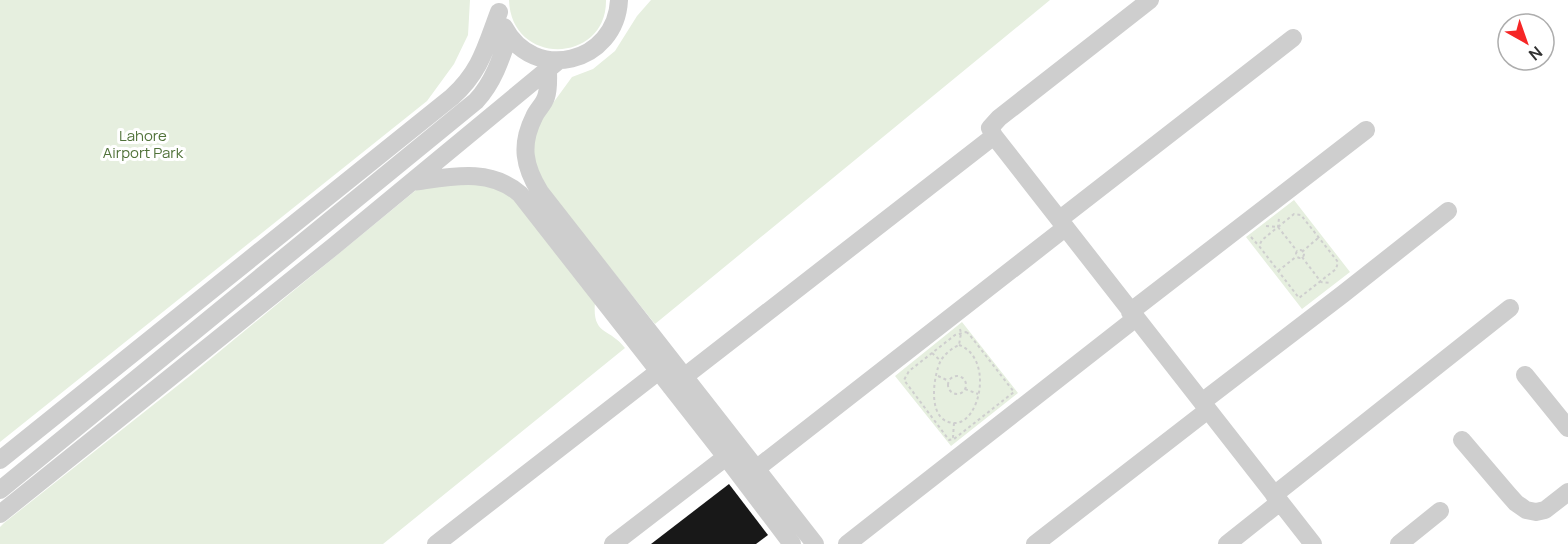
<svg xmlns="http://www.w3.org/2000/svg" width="1568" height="544" font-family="Manrope,sans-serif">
  <rect width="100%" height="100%" fill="#fff"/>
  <!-- green -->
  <path fill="#e6efdf" d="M 0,0 L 470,0 L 468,35 L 454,64 L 427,101 L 0,442 Z
    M 509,0 L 606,0 C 607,64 511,67 509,0 Z
    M 651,0 L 1050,0 L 655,324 L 543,184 L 538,173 L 532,149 L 537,125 L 572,77 L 593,69 L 615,51 L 637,16 Z
    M 464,184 L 489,185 L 504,189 L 519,204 L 595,302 C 592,336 609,327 625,348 L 383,544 L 0,544 L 0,527 L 4,523 L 191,375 L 421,186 Z
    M 1294,200 L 1350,272 L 1302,309 L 1246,237 Z
    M 962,322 L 1018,393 L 951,446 L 895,376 Z"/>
  <!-- building -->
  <path fill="#181818" d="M 729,484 L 768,535 L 756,544 L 651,544 Z"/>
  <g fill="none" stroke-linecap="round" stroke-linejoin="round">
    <!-- path -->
    <path stroke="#cecece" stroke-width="2" stroke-dasharray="3 3" stroke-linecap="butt" d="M 1266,226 L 1278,227 L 1297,251
      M 1278,227 L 1294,214 L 1301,215 L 1338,262 L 1336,269 L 1299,298 L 1259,246 L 1262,240 L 1278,227 L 1279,218
      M 1251,237 L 1259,246
      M1296 254a4 4 0 1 1 8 0a4 4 0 1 1-8 0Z
      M 1302,252 L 1318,238
      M 1302,257 L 1321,282 L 1330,283
      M 1278,271 L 1297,256
      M 966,332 L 969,334 L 1014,392 L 954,439 L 949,440 L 904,380 L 909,371 L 955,335 Z
      M 959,345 C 994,358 980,423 955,423 C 926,423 933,376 941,360 C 945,354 952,348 959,345 L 961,333 L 960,329
      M 932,353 L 941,361
      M 938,376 L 949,381
      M948 385a9 9 0 1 1 18 0a9 9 0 1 1-18 0Z
      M 965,389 L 978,394
      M 954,423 L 953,437 L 955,440"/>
    <!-- minor -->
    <path stroke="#cecece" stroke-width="18" d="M 504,27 C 534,84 616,63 619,0
      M 548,69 C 548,78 549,89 546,97 C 544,104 537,110 534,117 C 520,145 524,166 540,192 L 815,544
      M 994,136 L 990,128 L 999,118 L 1150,0
      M 412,182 C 450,177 489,167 520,194 L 726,457 L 792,544
      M 1060,219 L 1293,38
      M 1130,312 L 1366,130
      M 1525,375 L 1568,428
      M 671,387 L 994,136 L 1313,544
      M 1202,402 L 1343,294 L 1448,211
      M 1462,440 L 1508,494 L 1516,503 L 1526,510 L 1536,512 L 1545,510 L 1568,492
      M 0,460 L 452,97 C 481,71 486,46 499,12
      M 756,469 L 1065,228
      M 0,490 L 476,101 C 493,83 501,59 509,35
      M 1274,495 L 1510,308
      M 0,514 L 334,246 L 558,61
      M 436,544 L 668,364
      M 613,544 L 726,457
      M 847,544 L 1136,318
      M 1035,544 L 1208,410
      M 1227,544 L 1280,502
      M 1399,544 L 1440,511"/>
  </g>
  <g text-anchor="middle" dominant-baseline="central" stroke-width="6" stroke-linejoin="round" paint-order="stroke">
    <!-- park labels -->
    <g font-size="15" fill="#507239" stroke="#fff">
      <text x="143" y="135">Lahore<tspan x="143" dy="17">Airport Park</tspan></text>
    </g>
  </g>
  <!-- north arrow -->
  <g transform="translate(1526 42) rotate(140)"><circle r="28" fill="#ffffff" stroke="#adadad" stroke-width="1.5"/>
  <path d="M0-4.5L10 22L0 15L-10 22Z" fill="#f62626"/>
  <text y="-9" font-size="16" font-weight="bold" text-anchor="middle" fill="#313131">N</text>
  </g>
</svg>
